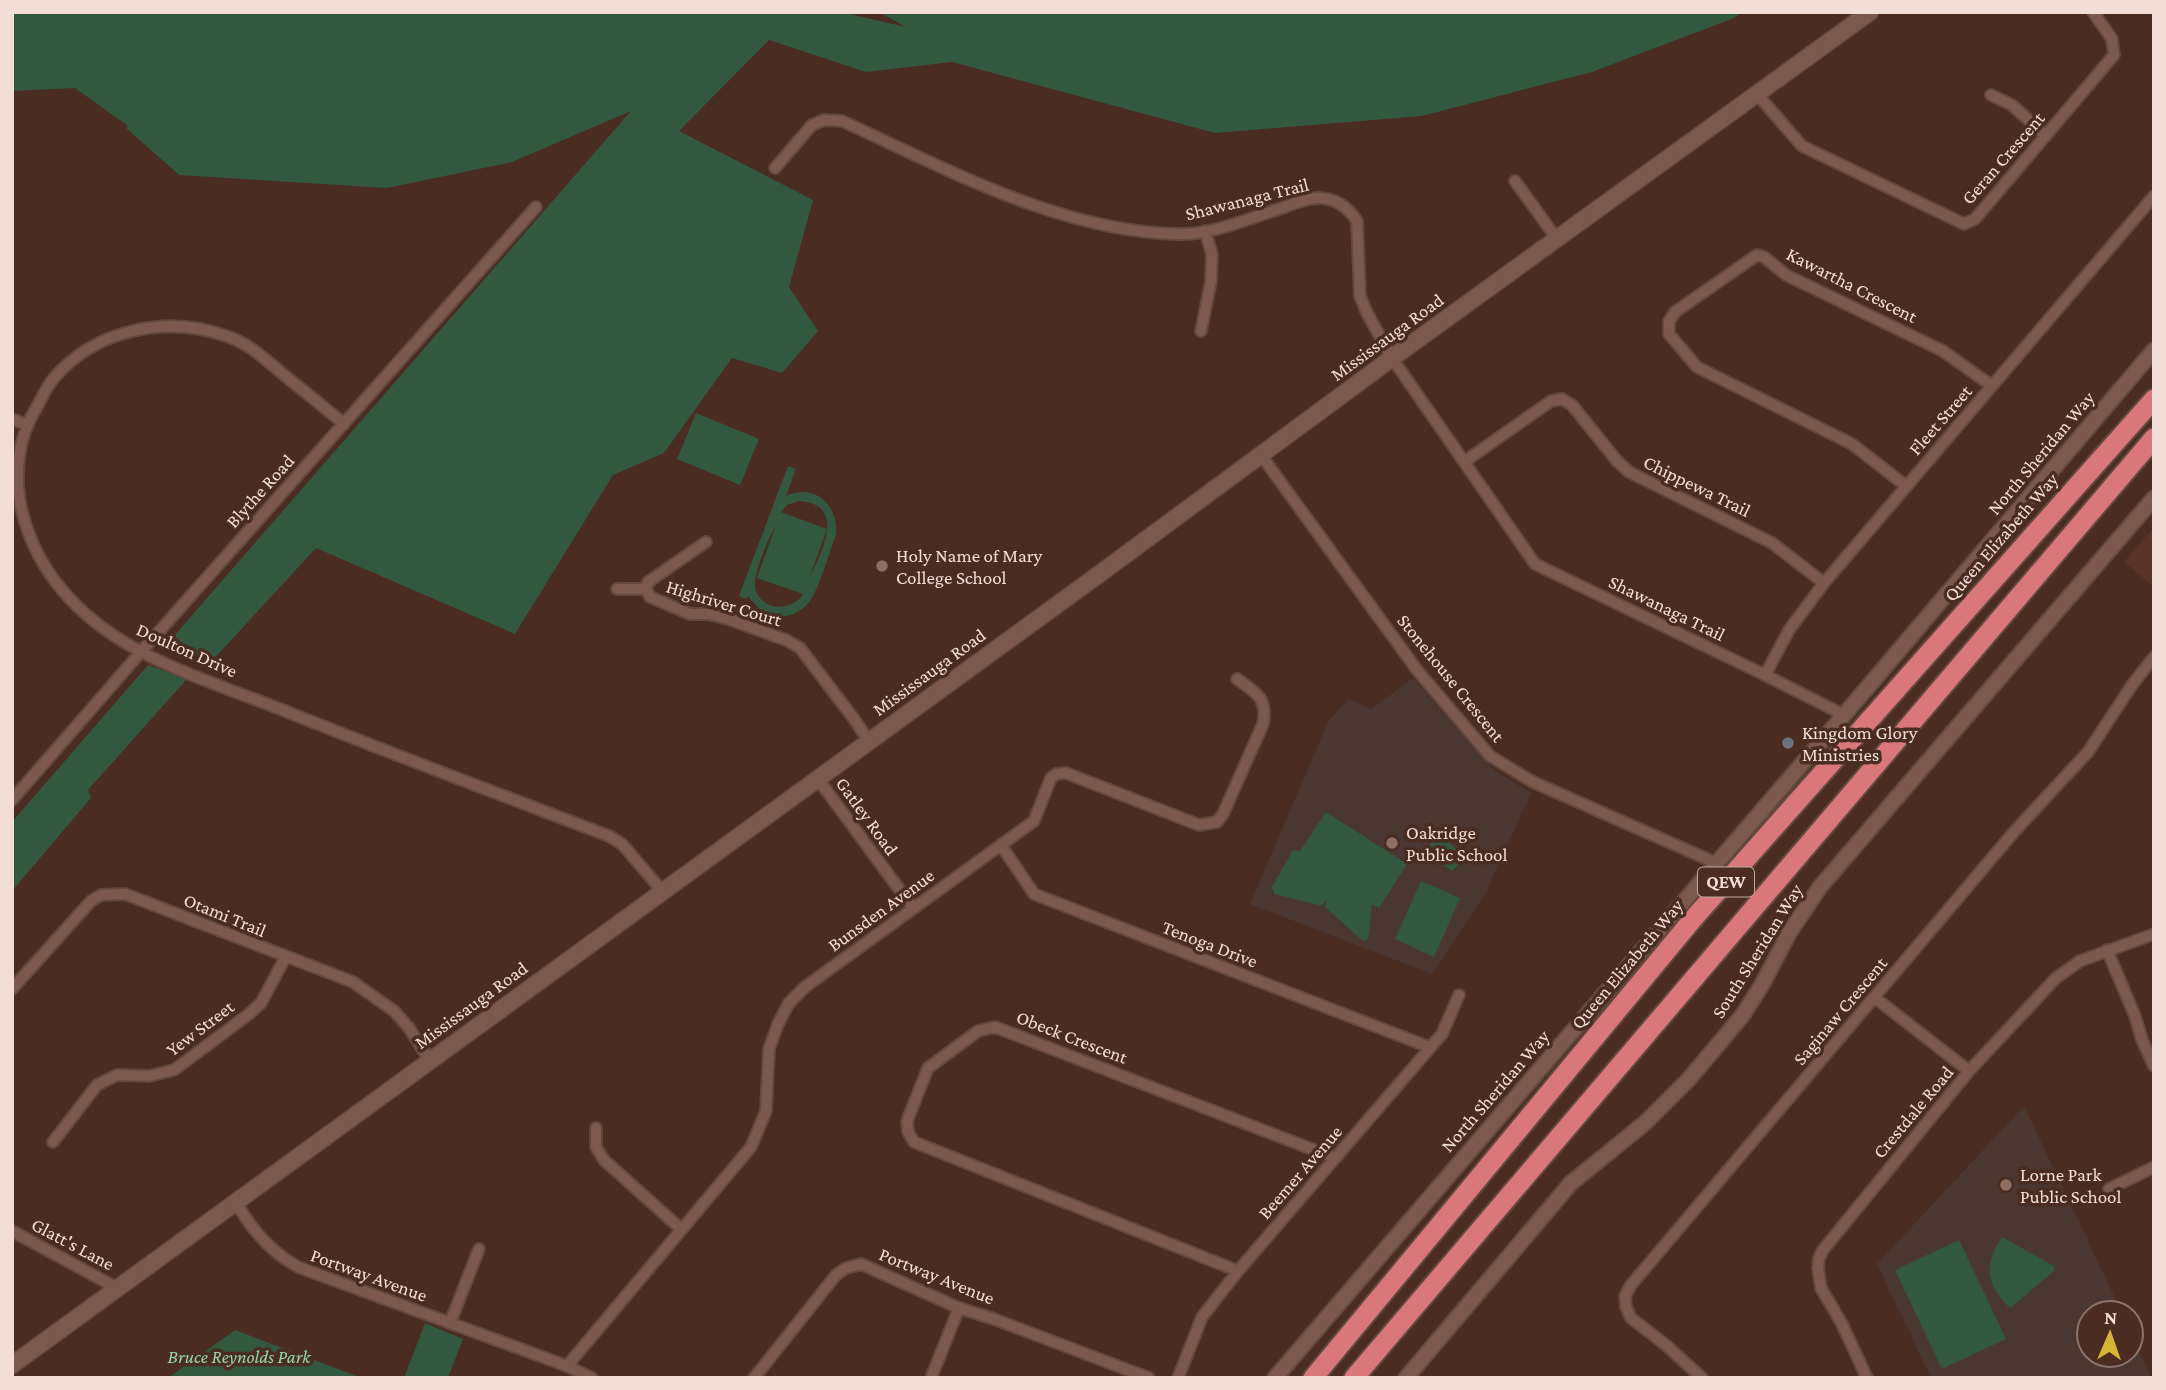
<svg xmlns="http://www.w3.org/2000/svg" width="2166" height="1390" font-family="'Crimson Pro',serif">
  <rect width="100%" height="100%" fill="#4a2c20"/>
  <!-- built -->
  <path fill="#583426" d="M 2154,527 L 2154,587 L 2124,562 Z"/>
  <!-- education -->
  <path fill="#4b3731" d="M 1413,678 L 1494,770 L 1531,793 L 1485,894 L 1432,974 L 1250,904 L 1329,720 L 1349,699 L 1371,709 Z
    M 2024,1106 L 2122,1313 L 2089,1313 L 2089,1355 L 2131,1355 L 2131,1333 L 2152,1378 L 1931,1378 L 1877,1264 Z"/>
  <!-- green -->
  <path fill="#32593f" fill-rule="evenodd" d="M 12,12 L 840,12 L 906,27 L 879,12 L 1742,12 L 1734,18 L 1592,72 L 1422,116 L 1215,133 L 952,62 L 866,72 L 769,40 L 679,131 L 813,200 L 789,287 L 818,331 L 782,373 L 732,358 L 664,453 L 613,475 L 515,634 L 316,548 L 211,662 L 167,644 L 631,111 L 512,162 L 387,188 L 179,175 L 126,128 L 128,126 L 75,88 L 12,91 Z
    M 696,413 L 759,439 L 740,485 L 677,459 Z
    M 788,466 L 796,469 L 786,496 C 815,482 839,506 836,535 C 828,556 822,579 812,598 C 804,612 784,621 769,615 C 760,611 754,603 748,596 L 746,599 L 739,596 ZM 799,501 C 848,504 821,554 809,579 L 827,529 L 781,512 L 787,505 ZM 776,525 L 757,578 L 803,594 L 805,591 C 795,612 760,613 755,587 C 753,573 769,537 776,525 Z
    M 148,665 L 187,679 L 88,790 L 91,798 L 12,891 L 12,822 Z
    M 1326,812 L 1407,864 L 1379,908 L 1372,904 L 1368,939 L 1363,941 L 1325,907 L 1327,899 L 1322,906 L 1274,894 L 1272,887 L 1293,850 L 1300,851 Z
    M 1438,834 L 1466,856 L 1452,871 L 1434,858 L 1433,849 L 1429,846 Z
    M 1421,881 L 1460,898 L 1434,957 L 1395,939 Z
    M 2002,1237 L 2054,1266 L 2054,1271 L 2010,1308 C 1986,1285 1983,1265 2002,1237 Z
    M 1959,1240 L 2006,1339 L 1942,1369 L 1895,1270 Z
    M 425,1323 L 463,1339 L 448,1378 L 404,1378 Z
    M 235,1330 L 362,1378 L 168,1378 Z"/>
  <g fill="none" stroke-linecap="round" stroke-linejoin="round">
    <!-- minor casing -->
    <g stroke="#62483e" stroke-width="14">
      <path id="minor" d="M 1757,94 L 1802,146 L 1964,224 L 1975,219 L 2114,55 L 2112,39 L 2093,12
        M 1991,95 L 2012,105 L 2046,136
        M 775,168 L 812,125 L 824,120 L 842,121 C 947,169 1061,232 1179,234 C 1213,235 1249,218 1282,208 C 1293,204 1306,198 1318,198 C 1335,198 1348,207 1357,221 L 1360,296 L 1367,313 L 1392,358 L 1535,564 L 1765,675 L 1844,715
        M 1515,181 L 1557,239
        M 1201,331 L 1211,281 L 1212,254 L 1205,231
        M 12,419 L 27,425
        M 344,424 C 324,407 304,391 284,375 C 266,360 249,343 226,336 C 167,315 96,329 54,378 C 48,385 43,395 39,403 C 29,419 21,439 19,458 C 12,513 38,568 77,606 C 132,660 210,681 280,709 C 389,753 499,794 609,836 L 622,844 L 663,892
        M 1261,455 L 1417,670 L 1490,756 L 1533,782 L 1716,863
        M 1464,462 L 1551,401 L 1562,399 L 1572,405 L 1617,461 L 1629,472 L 1772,543 L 1824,583
        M 1906,486 L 1852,444 L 1697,367 L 1669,334 L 1669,321 L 1675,312 L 1757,255 L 1764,257 L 1786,275 L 1943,351 L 1992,386
        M 706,542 L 648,582 L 646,589 L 650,597 L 690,614 L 708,614 L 728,619 L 786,640 L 800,648 L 854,719 L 869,741
        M 617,589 L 646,589
        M 1765,675 L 1789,630 L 1824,583 L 2154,196
        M 818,779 L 913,908
        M 12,800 L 140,653 L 536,207
        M 1001,845 L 1034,894 L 1429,1047
        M 2107,950 L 2135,1016 L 2142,1040 L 2154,1066
        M 12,989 L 91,901 L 101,895 L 125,894 L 353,982 L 394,1011 L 409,1028 L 430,1061
        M 1874,997 L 1969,1071
        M 596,1128 L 596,1147 L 604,1160 L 681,1229
        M 53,1142 L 97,1085 L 117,1075 L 149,1076 L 174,1070 L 249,1014 L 261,1003 L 285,958
        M 2109,1189 L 2154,1167
        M 236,1202 C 251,1229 271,1252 298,1267 L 567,1366 L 592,1378
        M 12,1231 L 117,1288
        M 1238,1271 L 914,1142 L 908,1132 L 907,1121 L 928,1068 L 978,1031 L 995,1027 L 1335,1158
        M 450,1323 L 479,1249
        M 567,1366 L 751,1147 L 766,1111 L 769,1049 L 778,1024 L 789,1003 L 805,987 L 1034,821 L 1051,778 L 1056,774 L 1066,773 L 1199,825 L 1217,822 L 1223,814 L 1263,724 C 1268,699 1256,692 1237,679
        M 754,1378 L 836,1275 L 846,1268 L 861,1264 L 959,1308 L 994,1319 L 1149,1378
        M 931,1378 L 959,1308
        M 1178,1378 L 1202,1317 L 1238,1271 L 1442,1034 L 1459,995
        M 1702,1378 L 1667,1346 L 1631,1318 L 1626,1307 L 1625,1296 L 1631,1285 L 2013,833 L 2088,752 L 2132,685 L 2154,657
        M 1867,1378 L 1842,1324 L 1821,1288 L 1818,1268 L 1819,1258 L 1823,1250 L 1969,1071 L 2056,978 L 2080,961 L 2154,934"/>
    </g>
    <!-- tertiary casing -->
    <g stroke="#62483e" stroke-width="18">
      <path id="tertiary" d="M 1275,1378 L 1844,715 L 2154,350
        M 1406,1378 L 1571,1183 L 1645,1123 L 1689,1079 L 1742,1016 L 1763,983 L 1789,933 L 1820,887 L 2154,498"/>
    </g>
    <!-- secondary casing -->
    <g stroke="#62483e" stroke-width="19">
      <path id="secondary" d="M 12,1365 L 1098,575 L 1392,358 L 1870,12"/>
    </g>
    <!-- motorway casing -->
    <g stroke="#62483e" stroke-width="23">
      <path id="motorway" d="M 1313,1378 L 1693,919 L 2154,399
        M 1354,1378 L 2154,438"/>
    </g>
    <!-- minor -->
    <use href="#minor" stroke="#7b5a4d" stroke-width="10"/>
    <!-- tertiary -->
    <use href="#tertiary" stroke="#7b5a4d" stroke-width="14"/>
    <!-- secondary -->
    <use href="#secondary" stroke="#7b5a4d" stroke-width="16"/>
    <!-- motorway -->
    <use href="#motorway" stroke="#da777a" stroke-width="19"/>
  </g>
  <!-- markers -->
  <g fill="#8d6e63" stroke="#4a2c20" stroke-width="2.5">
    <circle cx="882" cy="566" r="7"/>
    <circle cx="1392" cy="843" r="7"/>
    <circle cx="2006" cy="1185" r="7"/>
  </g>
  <circle fill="#6b7280" stroke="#4a2c20" stroke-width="2.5" cx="1788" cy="743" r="7"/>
  <g text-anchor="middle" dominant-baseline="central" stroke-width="7" stroke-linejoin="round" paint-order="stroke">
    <!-- shield labels -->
    <rect fill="#4a2c20" stroke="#c0a99f" stroke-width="2" x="1698" y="867.5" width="56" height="29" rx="5"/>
    <g font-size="18" font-weight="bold" fill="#f2ded6">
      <text x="1726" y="882">QEW</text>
    </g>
    <!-- street labels -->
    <g font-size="19" fill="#f2ded6" stroke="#4a2c20">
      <text transform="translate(2003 158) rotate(-49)">Geran Crescent</text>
      <text transform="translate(1247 199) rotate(-14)">Shawanaga Trail</text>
      <text transform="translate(1852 285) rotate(27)">Kawartha Crescent</text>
      <text transform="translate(1387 337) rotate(-36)">Mississauga Road</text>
      <text transform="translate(1940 420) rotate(-49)">Fleet Street</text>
      <text transform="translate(2041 453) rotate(-50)">North Sheridan Way</text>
      <text transform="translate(1697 486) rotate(26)">Chippewa Trail</text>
      <text transform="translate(260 491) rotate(-48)">Blythe Road</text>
      <text transform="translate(2001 537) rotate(-49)">Queen Elizabeth Way</text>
      <text transform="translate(724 603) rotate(17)">Highriver Court</text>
      <text transform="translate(1667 608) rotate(26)">Shawanaga Trail</text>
      <text transform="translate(187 650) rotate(24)">Doulton Drive</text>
      <text transform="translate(929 672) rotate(-36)">Mississauga Road</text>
      <text transform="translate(1451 678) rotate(51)">Stonehouse Crescent</text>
      <text transform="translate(867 816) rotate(54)">Gatley Road</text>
      <text transform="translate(881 910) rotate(-36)">Bunsden Avenue</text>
      <text transform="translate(225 915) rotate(22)">Otami Trail</text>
      <text transform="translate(1210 944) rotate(21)">Tenoga Drive</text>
      <text transform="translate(1757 951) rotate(-58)">South Sheridan Way</text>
      <text transform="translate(1627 964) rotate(-50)">Queen Elizabeth Way</text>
      <text transform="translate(471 1005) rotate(-36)">Mississauga Road</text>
      <text transform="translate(1840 1011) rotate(-50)">Saginaw Crescent</text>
      <text transform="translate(200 1028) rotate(-37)">Yew Street</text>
      <text transform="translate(1072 1037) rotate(21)">Obeck Crescent</text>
      <text transform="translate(1495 1091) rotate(-49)">North Sheridan Way</text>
      <text transform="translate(1913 1112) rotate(-50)">Crestdale Road</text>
      <text transform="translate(1300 1172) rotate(-49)">Beemer Avenue</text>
      <text transform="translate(73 1244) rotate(28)">Glatt's Lane</text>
      <text transform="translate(369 1275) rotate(20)">Portway Avenue</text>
      <text transform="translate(937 1276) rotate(22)">Portway Avenue</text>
    </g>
    <!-- poi labels -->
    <g font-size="19" fill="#f2ded6" stroke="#4a2c20" text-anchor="start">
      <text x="896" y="555">Holy Name of Mary<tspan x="896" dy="22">College School</tspan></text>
      <text x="1802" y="732">Kingdom Glory<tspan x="1802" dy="22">Ministries</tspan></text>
      <text x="1406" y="832">Oakridge<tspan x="1406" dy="22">Public School</tspan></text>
      <text x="2020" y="1174">Lorne Park<tspan x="2020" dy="22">Public School</tspan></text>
    </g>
    <!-- park labels -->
    <g font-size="19" font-style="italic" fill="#94d8aa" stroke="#4a2c20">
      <text x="239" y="1356">Bruce Reynolds Park</text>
    </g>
  </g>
  <!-- border -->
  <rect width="2166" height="1390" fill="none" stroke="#f2ded6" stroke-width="28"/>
  <!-- north arrow -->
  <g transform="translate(2110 1334) rotate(2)"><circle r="33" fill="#4a2c20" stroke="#8d7369" stroke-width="2"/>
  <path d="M0-5L12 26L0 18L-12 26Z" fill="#d5b534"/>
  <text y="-10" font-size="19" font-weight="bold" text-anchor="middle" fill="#f2ded6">N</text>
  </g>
</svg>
